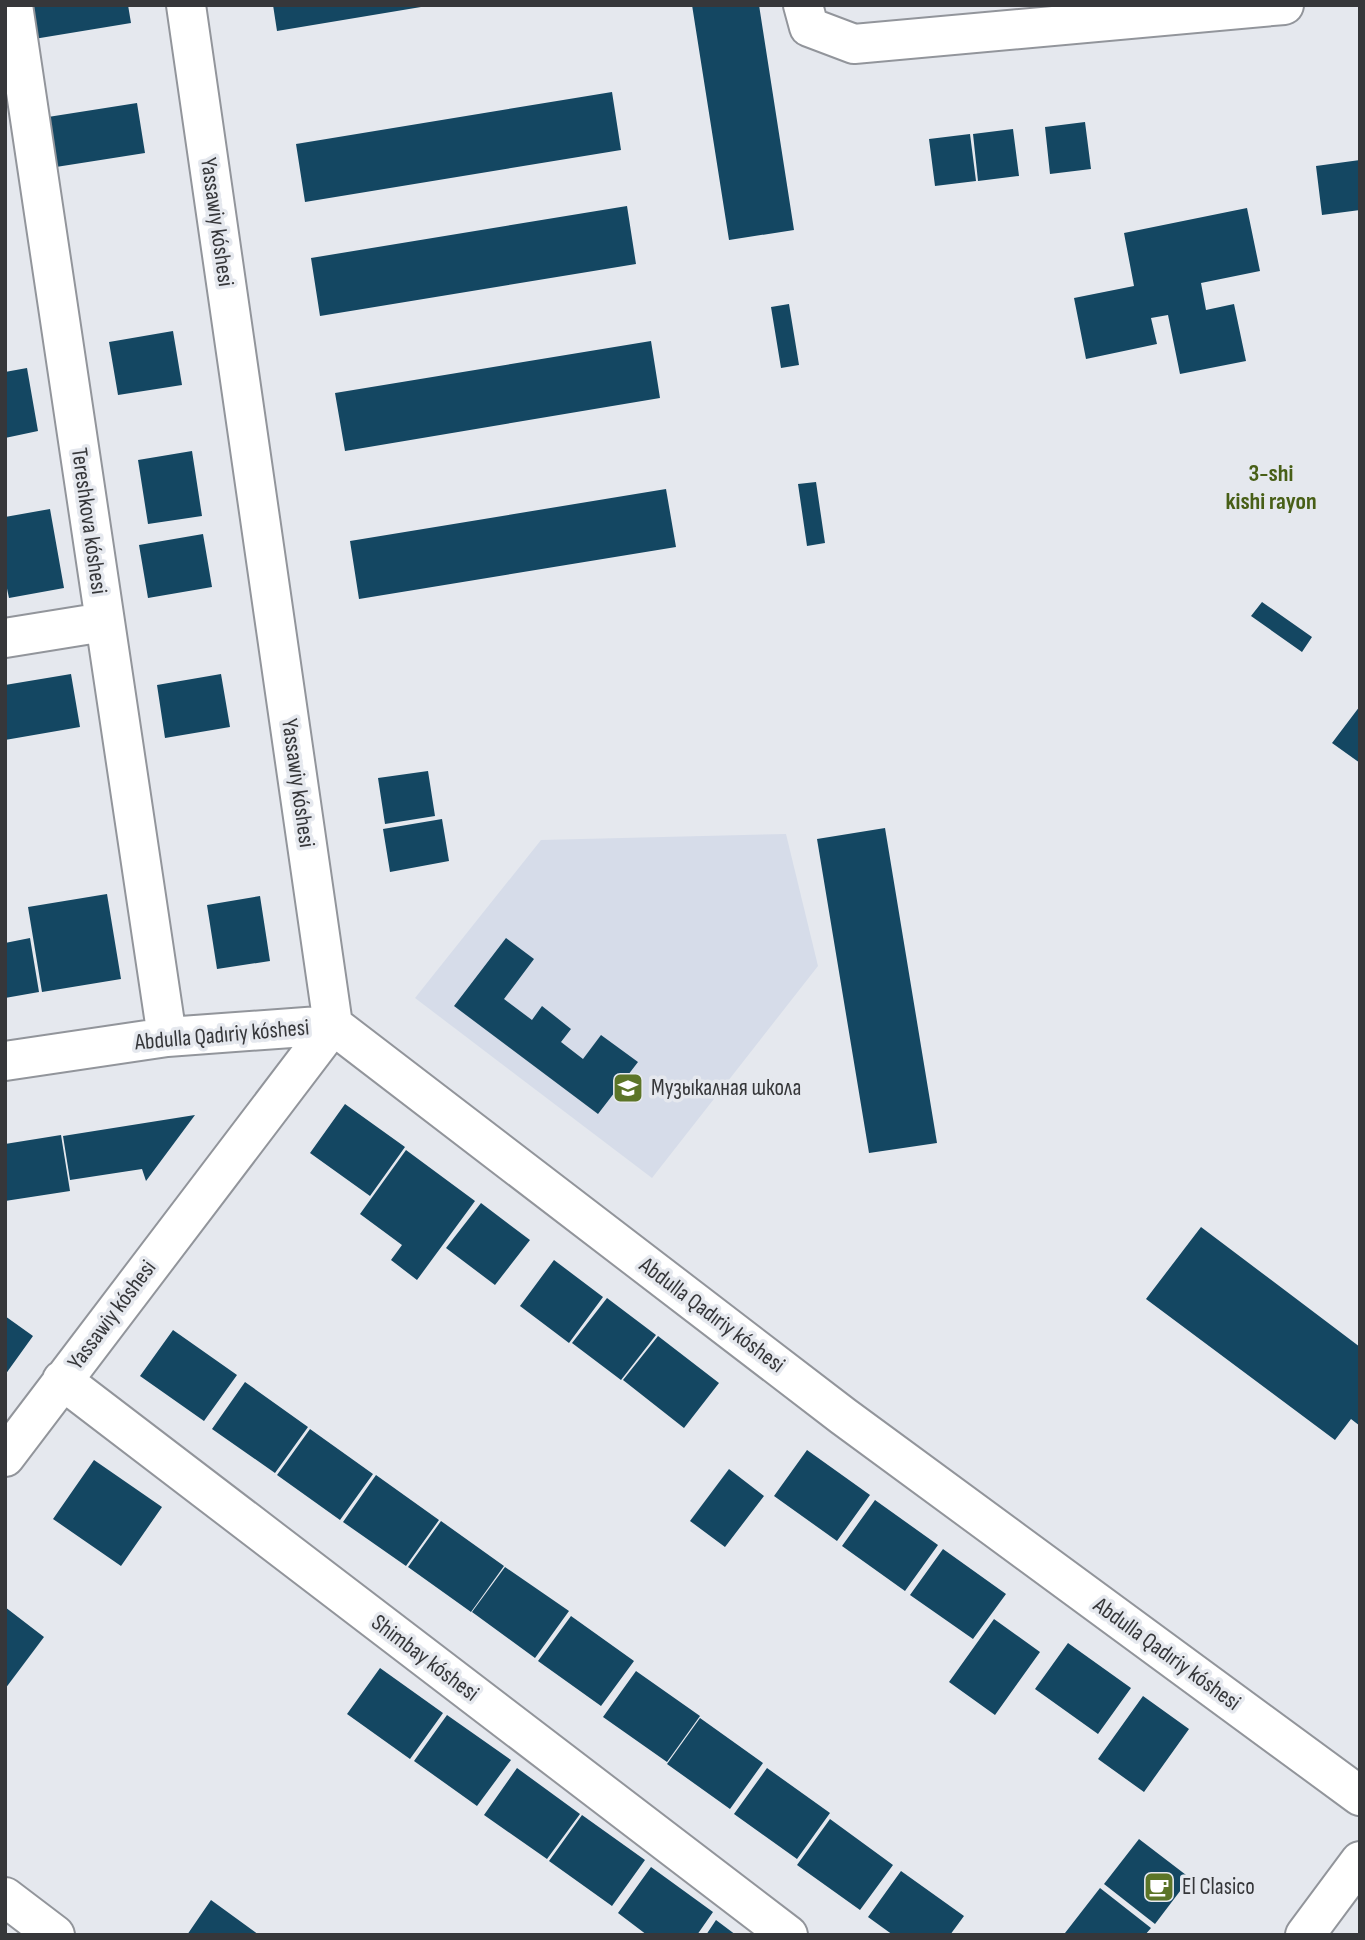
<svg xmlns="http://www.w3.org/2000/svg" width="1365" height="1940" font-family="'Sofia Sans Condensed',sans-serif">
  <rect width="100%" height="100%" fill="#e5e8ee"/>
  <!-- built -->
  <path fill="#d6dce9" d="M 786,834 L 818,966 L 652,1178 L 415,998 L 541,840 Z"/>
  <!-- building -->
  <path fill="#144762" d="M 29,5 L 128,5 L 131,23 L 34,39 Z
    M 273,5 L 421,5 L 421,7 L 277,31 Z
    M 692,5 L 759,5 L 794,230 L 729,240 Z
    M 612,92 L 621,150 L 305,202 L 296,144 Z
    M 137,103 L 145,153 L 56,167 L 48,117 Z
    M 1085,122 L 1091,169 L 1050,174 L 1045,127 Z
    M 1013,129 L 1019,176 L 978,181 L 973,134 Z
    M 970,134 L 976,181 L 935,186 L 929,139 Z
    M 1360,160 L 1360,210 L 1322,215 L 1316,166 Z
    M 627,206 L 636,264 L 320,316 L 311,258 Z
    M 1247,208 L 1260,271 L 1201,283 L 1206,310 L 1234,304 L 1246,361 L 1180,374 L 1168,315 L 1151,318 L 1157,344 L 1086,359 L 1074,298 L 1134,286 L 1124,233 Z
    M 789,304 L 799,365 L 781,368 L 771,307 Z
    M 173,331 L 182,385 L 118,395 L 109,342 Z
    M 651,341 L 660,398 L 345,451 L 335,393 Z
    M 27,368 L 38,431 L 5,438 L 5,372 Z
    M 192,451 L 202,516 L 148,524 L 138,460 Z
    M 816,482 L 825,543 L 807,546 L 798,484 Z
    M 666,489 L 676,547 L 359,599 L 350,541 Z
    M 50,509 L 64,588 L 9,598 L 5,579 L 5,517 Z
    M 203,534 L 212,587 L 148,598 L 139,545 Z
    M 1262,602 L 1312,637 L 1302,652 L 1251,616 Z
    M 71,674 L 80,727 L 5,740 L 5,685 Z
    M 221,674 L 230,727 L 165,738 L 157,685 Z
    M 1360,706 L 1360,763 L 1332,743 Z
    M 428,771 L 435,816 L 385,824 L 378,778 Z
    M 442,819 L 449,861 L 390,872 L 383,829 Z
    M 885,828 L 937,1143 L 869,1153 L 817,839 Z
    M 107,894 L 121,979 L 42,992 L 28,907 Z
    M 260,896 L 270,961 L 217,969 L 207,905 Z
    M 30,938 L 39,992 L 5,998 L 5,943 Z
    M 506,938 L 534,959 L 504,999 L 532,1020 L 542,1006 L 571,1029 L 561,1042 L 583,1059 L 601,1035 L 638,1062 L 598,1114 L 454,1006 Z
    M 345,1104 L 405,1147 L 370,1196 L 310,1153 Z
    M 195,1115 L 146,1181 L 142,1169 L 70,1180 L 63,1136 Z
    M 61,1135 L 70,1191 L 5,1201 L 5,1144 Z
    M 406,1150 L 475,1201 L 417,1280 L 391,1260 L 402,1245 L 360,1214 Z
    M 481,1203 L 530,1240 L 495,1285 L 446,1248 Z
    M 1201,1227 L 1360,1347 L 1360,1426 L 1351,1419 L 1335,1440 L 1146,1299 Z
    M 554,1260 L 603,1297 L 569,1343 L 520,1306 Z
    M 607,1298 L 656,1335 L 621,1380 L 572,1343 Z
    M 5,1316 L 33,1336 L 5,1375 Z
    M 173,1330 L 237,1375 L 204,1421 L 140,1376 Z
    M 658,1336 L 719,1383 L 684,1428 L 623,1380 Z
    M 245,1382 L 308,1427 L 275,1473 L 212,1429 Z
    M 310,1429 L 373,1474 L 340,1520 L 277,1475 Z
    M 807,1450 L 870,1495 L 837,1541 L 774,1496 Z
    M 94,1460 L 162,1507 L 121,1566 L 53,1519 Z
    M 729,1469 L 764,1496 L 725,1547 L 690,1521 Z
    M 376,1475 L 439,1520 L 406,1566 L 343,1522 Z
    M 875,1500 L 938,1545 L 905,1591 L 842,1546 Z
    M 441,1521 L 504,1566 L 471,1612 L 408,1567 Z
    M 943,1549 L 1006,1594 L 973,1639 L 910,1595 Z
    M 505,1567 L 569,1611 L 535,1658 L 472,1612 Z
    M 5,1607 L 44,1637 L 5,1689 Z
    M 571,1616 L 634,1661 L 601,1706 L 538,1661 Z
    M 994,1619 L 1040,1652 L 995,1715 L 949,1682 Z
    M 1068,1643 L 1131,1688 L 1098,1734 L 1035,1689 Z
    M 380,1668 L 443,1713 L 410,1759 L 347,1714 Z
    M 636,1671 L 700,1716 L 667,1762 L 603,1717 Z
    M 1143,1696 L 1189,1729 L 1144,1792 L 1098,1759 Z
    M 447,1715 L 511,1760 L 477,1806 L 414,1761 Z
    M 700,1718 L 763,1763 L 730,1809 L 667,1764 Z
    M 517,1768 L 580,1814 L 547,1859 L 484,1815 Z
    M 767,1768 L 830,1813 L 797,1859 L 734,1814 Z
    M 582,1815 L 645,1860 L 612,1906 L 549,1861 Z
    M 830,1819 L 893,1865 L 860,1910 L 797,1865 Z
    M 1139,1839 L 1190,1878 L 1155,1924 L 1104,1884 Z
    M 651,1867 L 713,1912 L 697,1935 L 647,1935 L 618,1913 Z
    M 901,1871 L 964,1916 L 950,1935 L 893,1935 L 868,1917 Z
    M 1100,1888 L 1151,1928 L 1145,1935 L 1067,1935 L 1065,1933 Z
    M 211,1900 L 259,1935 L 187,1935 Z
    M 716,1920 L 736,1935 L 706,1935 Z"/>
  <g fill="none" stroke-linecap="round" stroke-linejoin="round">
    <!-- minor casing -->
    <g stroke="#92959b" stroke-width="42">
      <path id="minor" d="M 13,5 L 167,1037
        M 803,5 L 809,27 L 854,44 L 1284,5
        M 5,638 L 104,622
        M 5,1061 L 167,1037 L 333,1025 L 843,1416 L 1360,1796
        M 62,1380 L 788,1935
        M 5,1457 L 333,1025 L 186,5
        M 5,1897 L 55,1935
        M 1305,1935 L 1360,1861"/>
    </g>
    <!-- minor -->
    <use href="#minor" stroke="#fff" stroke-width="38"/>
  </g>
  <!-- icons -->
  <defs>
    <g id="school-square" transform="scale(1.575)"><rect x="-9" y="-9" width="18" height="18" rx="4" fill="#5c7528" stroke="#e5e8ee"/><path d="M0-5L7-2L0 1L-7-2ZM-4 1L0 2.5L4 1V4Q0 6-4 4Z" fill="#fff"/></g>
    <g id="cafe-square" transform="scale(1.575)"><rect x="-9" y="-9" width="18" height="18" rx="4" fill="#5c7528" stroke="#e5e8ee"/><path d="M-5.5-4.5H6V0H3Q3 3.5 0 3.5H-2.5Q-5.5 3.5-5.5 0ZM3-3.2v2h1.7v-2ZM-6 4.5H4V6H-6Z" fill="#fff"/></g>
  </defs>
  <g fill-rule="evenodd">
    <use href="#school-square" x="628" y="1088"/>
    <use href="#cafe-square" x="1159" y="1887"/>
  </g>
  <g text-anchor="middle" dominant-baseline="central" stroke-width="7" stroke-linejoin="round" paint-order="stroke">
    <!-- street labels -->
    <g font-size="23" fill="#36373a" stroke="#e5e8ee">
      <text transform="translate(217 222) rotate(82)">Yassawiy kóshesi</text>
      <text transform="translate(89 521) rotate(82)">Tereshkova kóshesi</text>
      <text transform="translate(298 783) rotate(82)">Yassawiy kóshesi</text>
      <text transform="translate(222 1035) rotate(-5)">Abdulla Qadıriy kóshesi</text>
      <text transform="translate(112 1315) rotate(-53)">Yassawiy kóshesi</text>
      <text transform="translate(712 1315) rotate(37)">Abdulla Qadıriy kóshesi</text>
      <text transform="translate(1167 1654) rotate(36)">Abdulla Qadıriy kóshesi</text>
      <text transform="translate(425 1658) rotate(37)">Shimbay kóshesi</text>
    </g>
    <!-- poi labels -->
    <g font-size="23" fill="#36373a" stroke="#e5e8ee" text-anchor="start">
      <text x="651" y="1088">Музыкалная школа</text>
      <text x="1182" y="1887">El Clasico</text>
    </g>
    <!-- neighbourhood labels -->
    <g font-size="24" font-weight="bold" fill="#485f17" stroke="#e5e8ee">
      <text x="1271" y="473">3-shi<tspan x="1271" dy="28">kishi rayon</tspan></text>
    </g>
  </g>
  <!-- border -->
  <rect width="1365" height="1940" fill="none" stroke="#36373a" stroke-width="14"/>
</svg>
